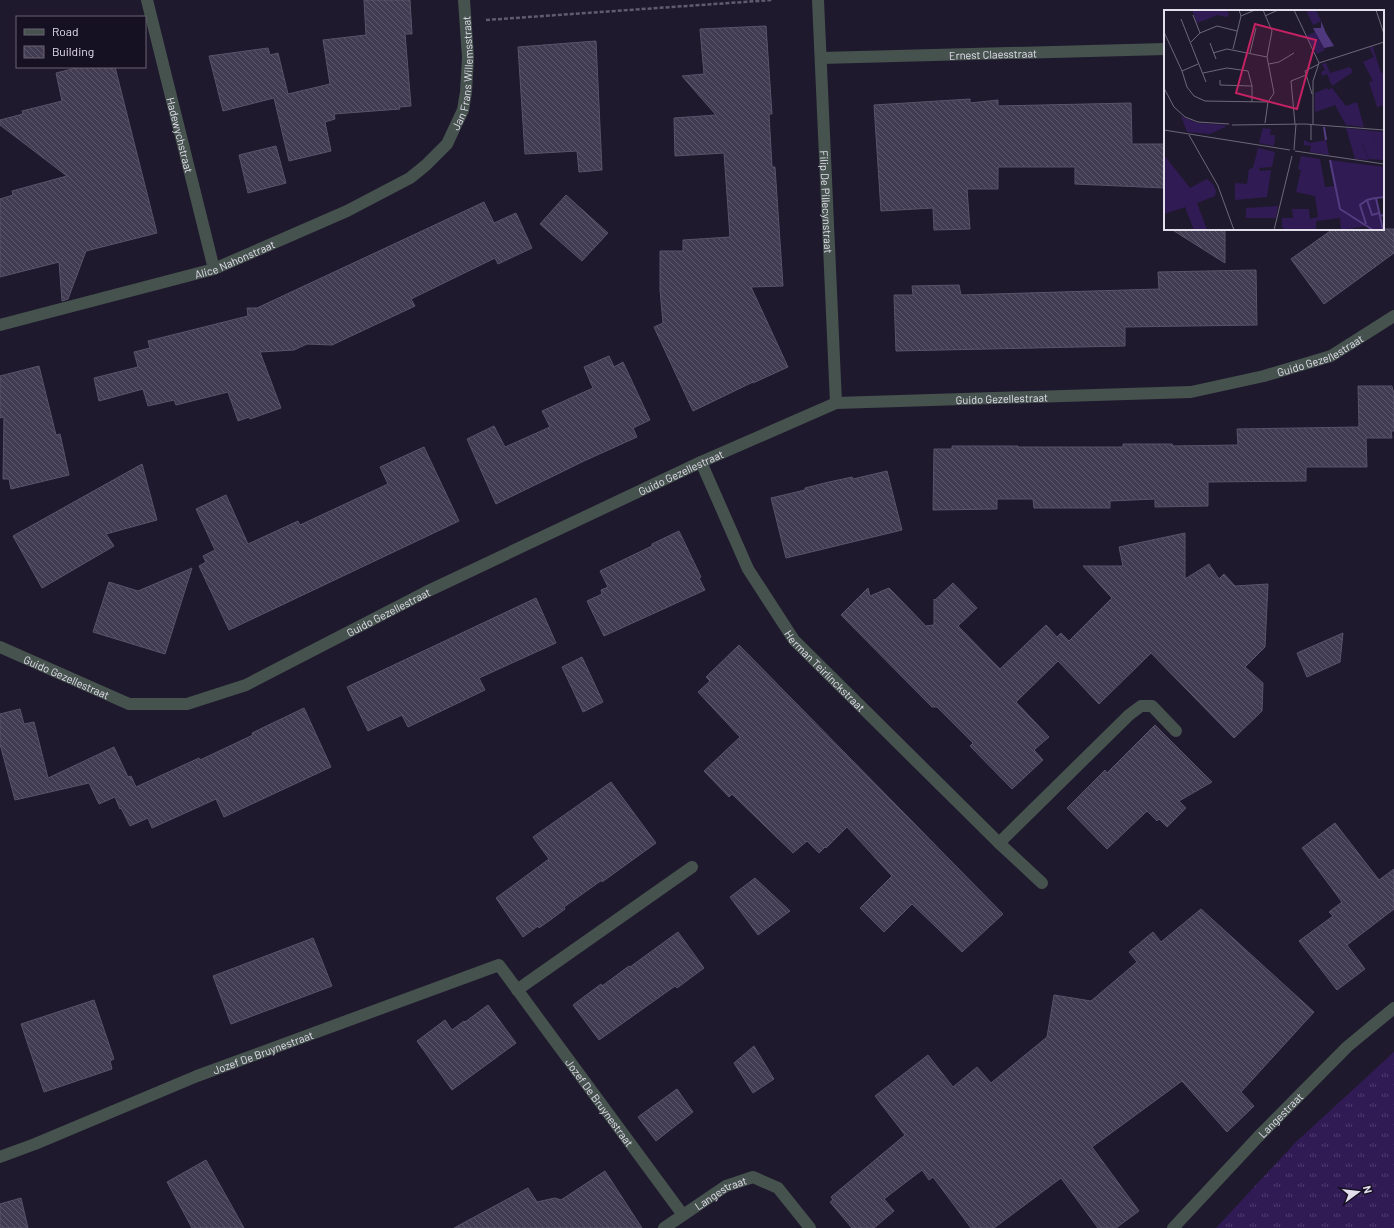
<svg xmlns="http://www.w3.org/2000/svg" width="1394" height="1228" font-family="Barlow,sans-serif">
  <defs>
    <pattern id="grass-tufts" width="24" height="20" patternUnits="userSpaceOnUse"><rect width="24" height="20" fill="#311b55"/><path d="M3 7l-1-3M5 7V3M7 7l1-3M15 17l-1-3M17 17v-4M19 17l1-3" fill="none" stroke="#4f3c6e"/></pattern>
    <pattern id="building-back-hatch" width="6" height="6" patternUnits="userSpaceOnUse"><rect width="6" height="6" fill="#423c52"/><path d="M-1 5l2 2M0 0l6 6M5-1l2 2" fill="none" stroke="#5d586b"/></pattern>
  </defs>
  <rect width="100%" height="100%" fill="#1f192d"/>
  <!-- grass -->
  <path fill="url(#grass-tufts)" d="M 1394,1052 L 1394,1228 L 1216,1228 L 1295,1143 Z"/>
  <!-- building -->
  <path fill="url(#building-back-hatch)" stroke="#59536a" d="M 364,0 L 410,0 L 412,34 L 405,34 L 411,106 L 399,107 L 400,109 L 334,114 L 335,119 L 325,122 L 331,151 L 289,161 L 274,98 L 223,111 L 209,56 L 268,48 L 270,55 L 278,53 L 288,94 L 330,84 L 323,40 L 366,35 Z
    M 766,26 L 772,114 L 769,114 L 772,167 L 775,167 L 783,286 L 751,287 L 788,367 L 753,383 L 753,382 L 693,411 L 654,327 L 663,323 L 660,290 L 660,251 L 683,251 L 683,240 L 730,237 L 724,153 L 675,156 L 674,118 L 716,115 L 682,76 L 704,74 L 700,29 Z
    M 596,41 L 602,170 L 579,172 L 577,151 L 525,154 L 518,47 Z
    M 80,67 L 115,67 L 157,233 L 86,251 L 68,299 L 62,301 L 59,262 L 0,277 L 0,199 L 13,195 L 12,191 L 67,176 L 0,125 L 0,120 L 23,114 L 22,111 L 62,101 L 56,73 Z
    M 970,99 L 970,103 L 998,100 L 998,106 L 1131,103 L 1132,144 L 1165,144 L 1165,188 L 1075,184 L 1075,167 L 998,167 L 998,189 L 967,189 L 970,229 L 934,230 L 933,208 L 881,211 L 874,105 Z
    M 276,146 L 286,183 L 248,193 L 239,155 Z
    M 566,195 L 608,233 L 582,261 L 540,224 Z
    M 484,202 L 494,223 L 516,213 L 532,248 L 498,264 L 495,258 L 411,299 L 415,306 L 332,345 L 307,344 L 294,350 L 260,352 L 281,408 L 250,419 L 249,417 L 238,421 L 228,392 L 176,405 L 174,400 L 148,406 L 143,389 L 99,401 L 94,378 L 138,367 L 134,352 L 150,348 L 148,341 L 248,316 L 247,308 L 257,308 Z
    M 1171,229 L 1225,229 L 1225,263 Z
    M 1333,229 L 1394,229 L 1394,253 L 1324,304 L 1291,259 Z
    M 1256,270 L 1257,325 L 1125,327 L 1125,346 L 896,351 L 894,295 L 913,295 L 912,286 L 959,285 L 961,295 L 1159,289 L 1158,272 Z
    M 609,356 L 614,367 L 623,362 L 650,420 L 633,428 L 637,437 L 584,461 L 496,504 L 467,439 L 494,426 L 505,447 L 550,427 L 542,411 L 593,388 L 584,367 Z
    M 39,366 L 56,435 L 60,434 L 69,475 L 11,489 L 9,479 L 3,479 L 4,417 L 0,418 L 0,376 Z
    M 1358,386 L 1392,386 L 1393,391 L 1394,391 L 1394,431 L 1391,431 L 1392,438 L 1366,438 L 1367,467 L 1306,467 L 1306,481 L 1208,482 L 1208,506 L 1155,507 L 1155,499 L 1110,501 L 1110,508 L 1034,508 L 1033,499 L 997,499 L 997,509 L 933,510 L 934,449 L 952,449 L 952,446 L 1018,446 L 1018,447 L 1123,447 L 1123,444 L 1172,444 L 1173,446 L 1238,445 L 1237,429 L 1359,427 Z
    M 424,447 L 459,521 L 229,630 L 199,566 L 206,562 L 203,556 L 215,550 L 196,509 L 226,495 L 248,544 L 298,521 L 300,525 L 388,484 L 380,467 Z
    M 142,464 L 157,520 L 106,534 L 114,546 L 42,588 L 13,536 Z
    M 887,471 L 902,530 L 786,558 L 771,498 L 805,490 L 805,488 L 829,482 L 852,477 L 853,479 Z
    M 679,531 L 701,577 L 699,578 L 705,590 L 604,636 L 587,601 L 602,594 L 601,590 L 608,587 L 600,571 L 652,546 L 652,544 Z
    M 1185,533 L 1185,579 L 1209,564 L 1219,579 L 1224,574 L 1235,586 L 1268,584 L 1265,647 L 1245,667 L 1263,683 L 1262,711 L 1234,738 L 1151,653 L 1099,704 L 1058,661 L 1016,702 L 1049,737 L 1034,750 L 1043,760 L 1012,789 L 970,746 L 973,743 L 937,707 L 932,707 L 841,615 L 868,588 L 870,596 L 889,588 L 924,624 L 925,626 L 934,625 L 934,599 L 935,600 L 953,583 L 977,608 L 958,626 L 1000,669 L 1046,625 L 1057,637 L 1061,633 L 1069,641 L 1112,598 L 1083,566 L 1123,566 L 1119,547 Z
    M 192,568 L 165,654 L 93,632 L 109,582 L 138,591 Z
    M 536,598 L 556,643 L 479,678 L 485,690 L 408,727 L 402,715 L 368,731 L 347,687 Z
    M 1343,633 L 1340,662 L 1307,677 L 1297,653 Z
    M 739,645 L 1003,914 L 962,952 L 912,904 L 884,932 L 860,908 L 892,876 L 847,827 L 826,848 L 825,847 L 819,853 L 807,841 L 793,853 L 732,794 L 729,797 L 704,771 L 740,737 L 698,692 L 710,681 L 706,677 Z
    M 582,657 L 603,702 L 583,712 L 562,667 Z
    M 304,708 L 331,767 L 224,817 L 216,799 L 152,828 L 148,818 L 130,826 L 121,808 L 120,809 L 115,797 L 99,804 L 89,783 L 15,800 L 0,744 L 0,714 L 20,709 L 24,724 L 34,722 L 48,778 L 114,747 L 128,777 L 131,776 L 136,787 L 199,758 L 200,760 L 253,735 L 252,733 Z
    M 1155,725 L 1212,782 L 1179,801 L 1186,808 L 1167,827 L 1159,819 L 1157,821 L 1147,811 L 1107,849 L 1067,808 L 1105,770 L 1107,773 Z
    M 611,782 L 656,843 L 602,882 L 602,880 L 564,907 L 565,909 L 553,918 L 539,928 L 538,926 L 523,937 L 496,898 L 549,859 L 533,837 Z
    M 1335,823 L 1379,880 L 1394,869 L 1394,909 L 1347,945 L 1365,969 L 1337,990 L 1299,941 L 1333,916 L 1329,912 L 1342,902 L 1302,848 Z
    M 755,878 L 790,911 L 758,935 L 730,897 Z
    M 1201,909 L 1314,1012 L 1241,1092 L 1254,1106 L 1227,1132 L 1182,1081 L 1092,1147 L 1139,1211 L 1116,1228 L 1098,1228 L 1061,1178 L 994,1228 L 971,1228 L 933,1177 L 929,1180 L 922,1170 L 884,1199 L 894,1211 L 874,1228 L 852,1228 L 830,1202 L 833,1200 L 831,1197 L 905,1135 L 875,1096 L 928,1055 L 953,1087 L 977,1067 L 991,1083 L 1047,1037 L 1054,995 L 1091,1001 L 1137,962 L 1129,952 L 1153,932 L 1161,942 Z
    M 678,932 L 704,968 L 677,988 L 675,986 L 599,1040 L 573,1005 L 601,984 L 602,986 L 629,966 L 630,967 Z
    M 313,938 L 332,986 L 231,1024 L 213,976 Z
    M 94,1000 L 114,1059 L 110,1061 L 112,1069 L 44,1092 L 21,1024 Z
    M 488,1005 L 516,1043 L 452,1090 L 417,1041 L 445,1020 L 452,1030 L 464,1021 L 465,1022 Z
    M 754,1046 L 774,1079 L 753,1093 L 734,1063 Z
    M 677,1089 L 693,1112 L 656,1141 L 638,1117 Z
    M 206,1160 L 244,1228 L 192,1228 L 167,1182 Z
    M 605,1171 L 642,1228 L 454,1228 L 528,1188 L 537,1202 L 555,1198 L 561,1200 Z
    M 21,1198 L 28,1228 L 0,1228 L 0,1204 Z"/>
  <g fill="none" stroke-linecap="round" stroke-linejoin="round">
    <!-- path -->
    <path stroke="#605b6d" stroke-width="2.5" stroke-dasharray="4 2" stroke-linecap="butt" d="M 486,20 L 772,0"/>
    <!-- minor -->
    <g stroke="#46524e" stroke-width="12">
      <path id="s1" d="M 147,0 L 214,269"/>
      <path id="s2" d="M 818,0 L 836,403"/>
      <path id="s3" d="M 821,58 L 1165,49"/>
      <path id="s4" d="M 0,325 L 214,269 L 347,211 L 410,178 L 426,165 L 447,144 L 463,110 L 466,92 L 468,57 L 464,0"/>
      <path id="s5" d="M 701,462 L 748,569 L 794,640 L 999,843 L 1042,883"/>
      <path id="s6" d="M 0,647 L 129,704 L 187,704 L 246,685 L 426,592 L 701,462 L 836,403 L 1191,392 L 1264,376 L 1331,356 L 1394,316"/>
      <path d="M 999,843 L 1129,715 L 1141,706 L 1152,706 L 1176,731"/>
      <path d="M 517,990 L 692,867"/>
      <path id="s7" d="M 0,1157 L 35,1144 L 197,1076 L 499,965 L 683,1215"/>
      <path id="s8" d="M 664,1228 L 726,1186 L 753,1177 L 778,1188 L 810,1228"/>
      <path id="s9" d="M 1173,1228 L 1258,1137 L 1347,1047 L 1394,1008"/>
    </g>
  </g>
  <g text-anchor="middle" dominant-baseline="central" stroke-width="3.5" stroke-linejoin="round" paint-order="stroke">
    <!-- street labels -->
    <g font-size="11" fill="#e2deec" stroke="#161023">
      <text stroke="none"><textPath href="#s3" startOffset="172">Ernest Claesstraat</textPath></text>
      <text stroke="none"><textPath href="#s4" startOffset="562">Jan Frans Willemsstraat</textPath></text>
      <text stroke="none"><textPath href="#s1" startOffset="139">Hadewychstraat</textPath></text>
      <text stroke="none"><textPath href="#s2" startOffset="202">Filip De Pillecynstraat</textPath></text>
      <text stroke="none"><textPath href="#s4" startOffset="244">Alice Nahonstraat</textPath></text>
      <text stroke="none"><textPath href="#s6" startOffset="1405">Guido Gezellestraat</textPath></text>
      <text stroke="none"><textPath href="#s6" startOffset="1081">Guido Gezellestraat</textPath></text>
      <text stroke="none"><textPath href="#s6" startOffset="745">Guido Gezellestraat</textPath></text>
      <text stroke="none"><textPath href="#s6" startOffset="421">Guido Gezellestraat</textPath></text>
      <text stroke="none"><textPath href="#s5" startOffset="245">Herman Teirlinckstraat</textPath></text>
      <text stroke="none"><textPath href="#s6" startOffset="73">Guido Gezellestraat</textPath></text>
      <text stroke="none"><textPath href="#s7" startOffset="283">Jozef De Bruynestraat</textPath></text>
      <text stroke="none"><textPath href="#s7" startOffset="705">Jozef De Bruynestraat</textPath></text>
      <text stroke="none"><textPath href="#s9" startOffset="156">Langestraat</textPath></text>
      <text stroke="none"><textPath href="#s8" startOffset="67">Langestraat</textPath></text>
    </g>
  </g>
  <!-- overview -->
  <g transform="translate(1164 10)">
    <rect width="220" height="220" fill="#1f192d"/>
    <path d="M 142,0 L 152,0 L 157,11 L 149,15 ZM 151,22 L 161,40 L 153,44 L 142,26 ZM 205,37 L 209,37 L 217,63 L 220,62 L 220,95 L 213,97 L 205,72 L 209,71 L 199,52 L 210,47 ZM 162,53 L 166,63 L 186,57 L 189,62 L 168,76 L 163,64 L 158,66 L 157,62 L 161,60 L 158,54 ZM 163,78 L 164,80 L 168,78 L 182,96 L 193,92 L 200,117 L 182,115 L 171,95 L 151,102 L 151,83 ZM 17,106 L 33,113 L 61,115 L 61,117 L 46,124 L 23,122 ZM 99,118 L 107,119 L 106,125 L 111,125 L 110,136 L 95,133 ZM 182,118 L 208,121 L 212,130 L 198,134 L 205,150 L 191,149 ZM 140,130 L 146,133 L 162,130 L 165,145 L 146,142 L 147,136 L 140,135 ZM 94,138 L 111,142 L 108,157 L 95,158 L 96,161 L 107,160 L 103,187 L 71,190 L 71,173 L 83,174 L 85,159 L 89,158 ZM 0,145 L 26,178 L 43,169 L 49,174 L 52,181 L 51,186 L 33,193 L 43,220 L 30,220 L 21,197 L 0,204 ZM 137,146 L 156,149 L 161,177 L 170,176 L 165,150 L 220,157 L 220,187 L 213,189 L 218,220 L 208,220 L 202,216 L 177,220 L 176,208 L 152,211 L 152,220 L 122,220 L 118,217 L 118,208 L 129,208 L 128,199 L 145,199 L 146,209 L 154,207 L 151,186 L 132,182 L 137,160 L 134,159 ZM 114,196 L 112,208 L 82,208 L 82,198 Z" fill="#311b55"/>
    <path d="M 157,11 L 162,23 L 170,36 L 160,38 L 149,18 L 157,18 Z" fill="#4f387d"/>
    <path d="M 28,0 L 63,0 L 65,5 L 63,7 L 54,5 L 33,13 ZM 208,121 L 220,122 L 219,150 L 205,149 L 198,133 L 212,130 Z" fill="#311b55"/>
    <path fill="none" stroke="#533c81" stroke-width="2" d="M 160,117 L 162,130M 166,150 L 176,199 L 209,220M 211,188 L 203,190 L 208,205 L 215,203M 216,206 L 212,188 L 220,187M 202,214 L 196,195 L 203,190M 219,220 L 216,206 L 220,205"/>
    <path fill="none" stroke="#6d6879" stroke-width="1" d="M 99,0 L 108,21 L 103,47 L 110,83 L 104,92 L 101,113M 130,0 L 155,53 L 149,71 L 149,114M 212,0 L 220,24M 29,5 L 36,23M 77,6 L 91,0M 101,6 L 114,0M 17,9 L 42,72M 0,22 L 18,61 L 23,77 L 30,86 L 41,91 L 104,92M 27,32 L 36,23 L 53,16 L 73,21M 46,33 L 52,49M 69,39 L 77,6 L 75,0M 49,43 L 63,39 L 103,47M 86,43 L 92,18M 155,53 L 220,32M 105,54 L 115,52 L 130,43M 18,61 L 34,54M 39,63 L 63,58 L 84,61 L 88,76 L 88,92M 56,70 L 56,75 L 88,76M 0,78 L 10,97 L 21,107 L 34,112 L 65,114M 148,84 L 141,61 L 155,54M 131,114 L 127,71 L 142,65M 68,115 L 141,114 L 220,120M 0,120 L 126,140M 25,125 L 54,176 L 70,220M 147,130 L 147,114M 130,140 L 132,114M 131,141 L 220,154M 110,220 L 128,146"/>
    <path fill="#c42262" fill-opacity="0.15" stroke="#c42262" stroke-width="2" d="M 91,14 L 152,30 L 133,99 L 72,83 Z"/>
    <rect width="220" height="220" fill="none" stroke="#e2deec" stroke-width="2"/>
  </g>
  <!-- legend -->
  <rect x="16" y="16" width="130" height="52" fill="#161023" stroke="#686273"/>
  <rect x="24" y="29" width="20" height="6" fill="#46524e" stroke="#686273"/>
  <text x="52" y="36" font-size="12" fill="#e2deec">Road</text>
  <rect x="24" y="46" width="20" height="12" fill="url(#building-back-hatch)" stroke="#686273"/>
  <text x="52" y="56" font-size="12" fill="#e2deec">Building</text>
  <!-- north arrow -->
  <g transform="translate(1358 1192) rotate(75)" stroke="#161023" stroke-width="3" paint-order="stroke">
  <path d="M0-3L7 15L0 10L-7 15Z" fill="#e2deec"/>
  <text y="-6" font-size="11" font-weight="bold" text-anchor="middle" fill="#e2deec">N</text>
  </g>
</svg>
